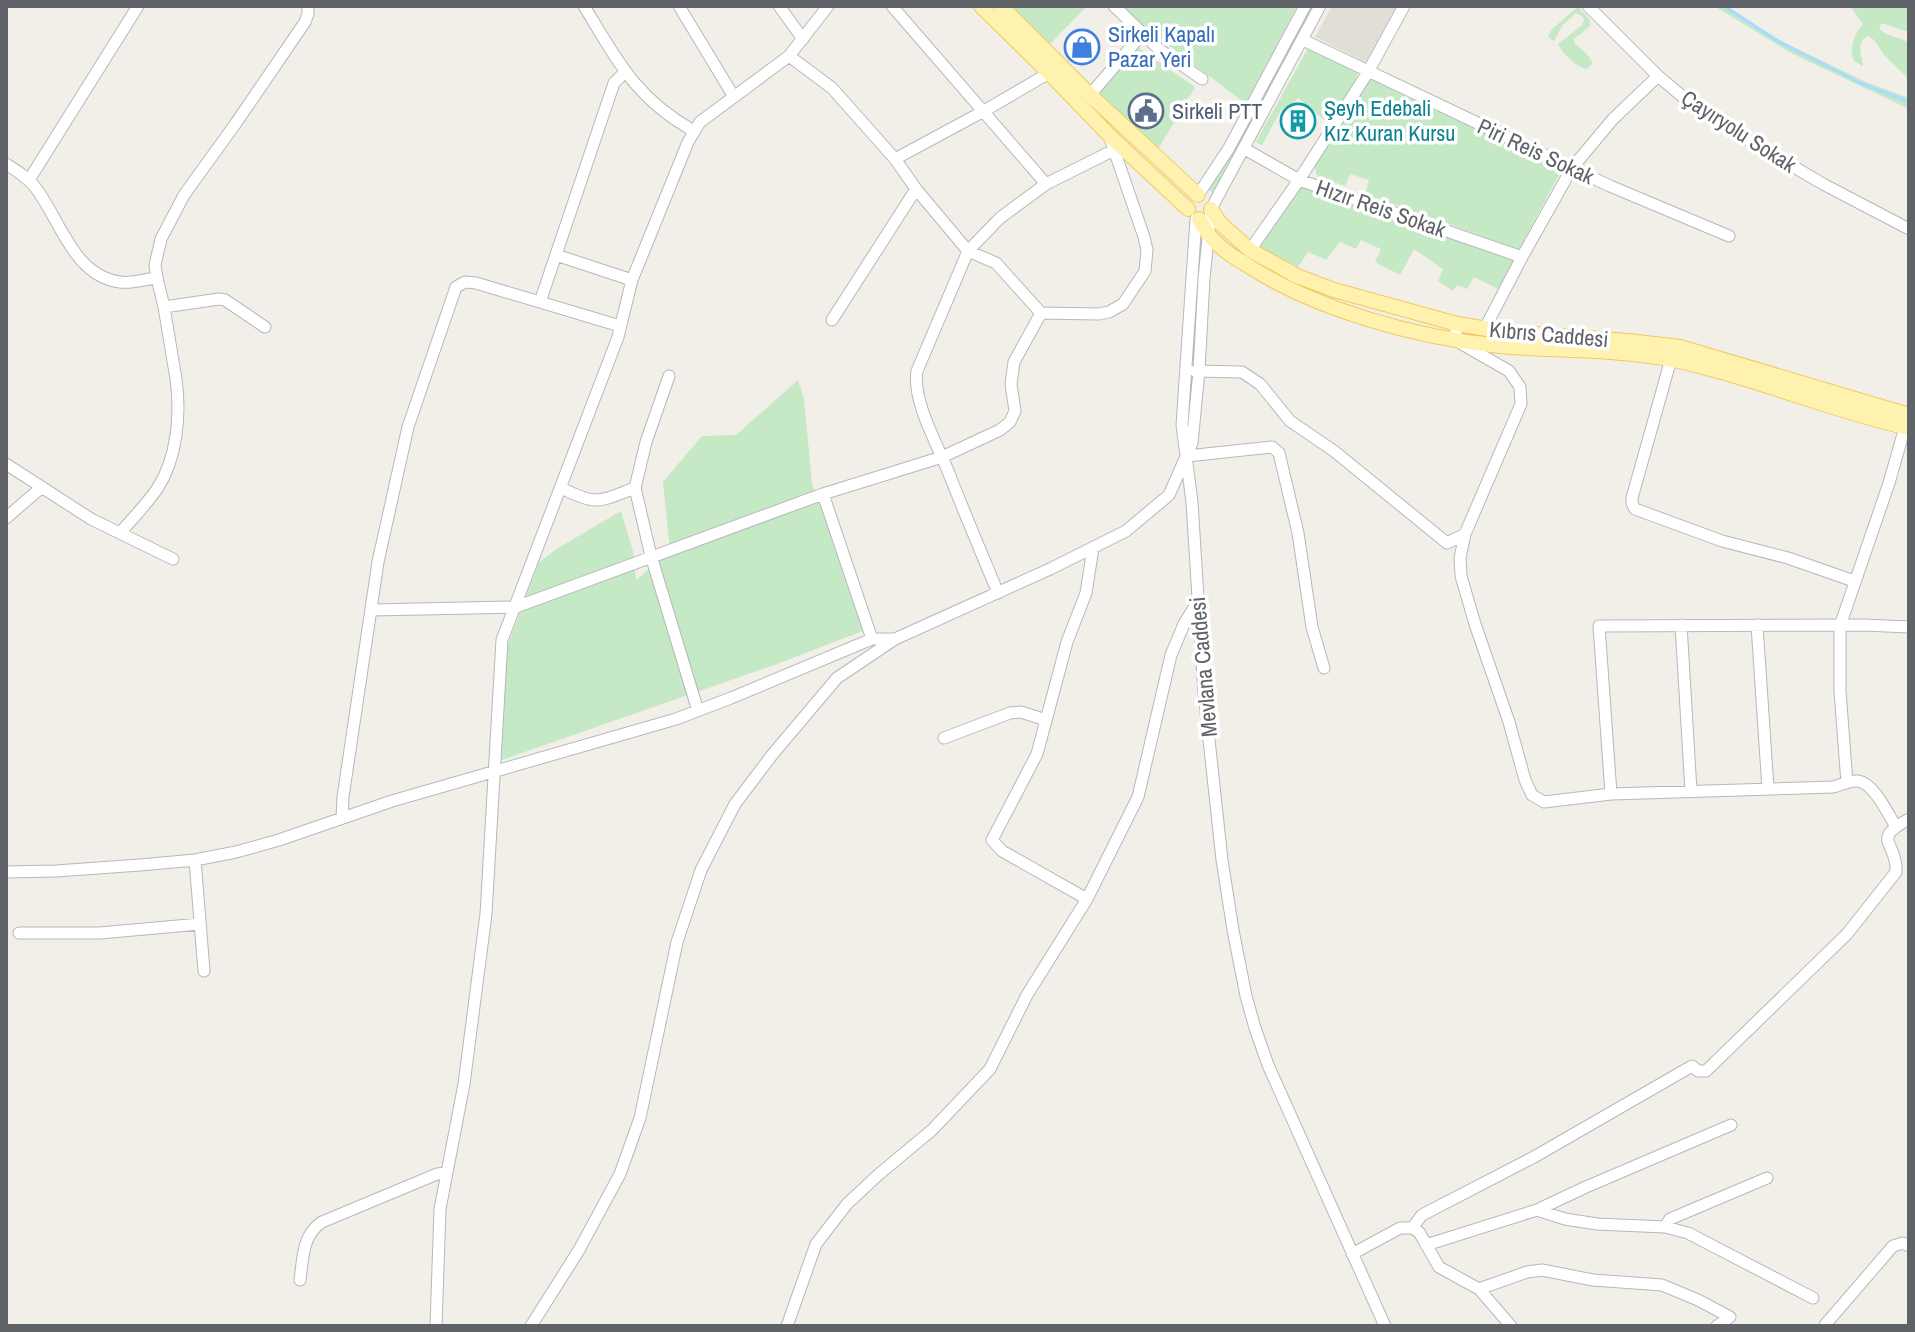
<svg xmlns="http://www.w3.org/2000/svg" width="1915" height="1332" font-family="'Archivo Narrow',sans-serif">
  <rect width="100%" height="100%" fill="#f1efe8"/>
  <!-- education -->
  <path fill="#e1ded6" d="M 1332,6 L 1397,6 L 1395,13 L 1366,62 L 1315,37 Z"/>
  <!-- green -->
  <path fill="#c5e8c5" d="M 1010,6 L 1087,6 L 1049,45 Z
    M 1121,6 L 1297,6 L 1246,104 L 1134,19 Z
    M 1310,6 L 1314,6 L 1214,194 L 1208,189 L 1227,161 Z
    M 1714,6 L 1727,6 L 1781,41 L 1868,83 L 1909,98 L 1909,109 L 1791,53 Z
    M 1850,6 L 1909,6 L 1909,30 L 1907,31 C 1899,30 1888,23 1881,24 L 1879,28 C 1887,38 1900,36 1909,43 L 1909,79 L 1885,56 L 1874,40 L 1868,36 C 1856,42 1861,55 1863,65 L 1862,66 L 1853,60 C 1850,46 1854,34 1863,24 Z
    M 1578,7 L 1590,20 L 1590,26 L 1574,39 L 1575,44 L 1586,53 L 1593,63 L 1587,69 C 1576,67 1563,54 1558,44 L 1582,25 L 1584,20 L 1582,16 L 1576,13 L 1562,26 L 1554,41 L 1548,37 L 1552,29 Z
    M 1137,47 L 1195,87 L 1158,149 L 1098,95 Z
    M 1308,48 L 1357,72 L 1357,80 L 1328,123 L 1298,98 L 1284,111 L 1281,110 L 1262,145 L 1256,142 Z
    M 1371,78 L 1556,164 L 1560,168 L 1560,173 L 1519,249 L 1365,194 L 1369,180 L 1350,174 L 1345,186 L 1319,177 L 1316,174 L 1315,165 Z
    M 1301,184 L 1514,260 L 1498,289 L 1474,277 L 1467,289 L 1457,285 L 1453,291 L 1438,281 L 1443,269 L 1414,249 L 1400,275 L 1375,262 L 1381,249 L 1361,240 L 1356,249 L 1340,242 L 1326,260 L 1308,252 L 1298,267 L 1259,247 Z
    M 798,380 L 804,399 L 812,484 L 842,549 L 868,629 L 777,664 L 499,761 L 507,647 L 539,562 L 558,548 L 621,511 L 633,551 L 636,580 L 670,551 L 663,482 L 702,436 L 736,435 Z"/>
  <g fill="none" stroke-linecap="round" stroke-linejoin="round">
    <!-- stream -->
    <path stroke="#aadaff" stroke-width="3" d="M 1724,6 L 1774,39 L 1860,83 L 1909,102"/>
    <!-- minor casing -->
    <g stroke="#b5b8bc" stroke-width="13">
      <path id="minor" d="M 584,6 C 617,60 636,99 694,131
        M 679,6 L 734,97
        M 779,6 L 803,39
        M 892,6 L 1046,184
        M 1114,6 L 1160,50 L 1202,79
        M 1588,6 L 1658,76 L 1702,113 L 1823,184 L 1909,229
        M 1303,40 L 1610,186 L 1729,236
        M 789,56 L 832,88 L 895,159 L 916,189 L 968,251 L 996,263 L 1041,313 L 1099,314 L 1109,312 L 1123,304 L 1145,271 L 1147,250 L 1144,237 L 1110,138
        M 1090,95 L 1142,34
        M 1245,149 L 1299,180 L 1522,257
        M 895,159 L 984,111 L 1049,73
        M 6,164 C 17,171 27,177 35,187 C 60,219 73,276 120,282 C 131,284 145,279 157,278
        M 29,180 L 138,6
        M 1198,195 L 1229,148 L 1305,6
        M 1196,219 L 1182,425 L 1192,502 L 1204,693 L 1222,860 L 1233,930 L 1246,996 L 1255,1028 L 1268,1065 L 1385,1326
        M 1250,250 L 1299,180 L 1368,72 L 1404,6
        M 556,255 L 632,280
        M 540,302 L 614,83 L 625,72
        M 164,307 L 219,299 L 225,300 L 265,327
        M 832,320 L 916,189
        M 1457,324 L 1455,340 L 1509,371 L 1520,387 L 1521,404 L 1465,534 L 1460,558 L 1461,576 L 1475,624 L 1509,722 L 1525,780 L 1532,795 L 1544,802 L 1611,794 L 1833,787 C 1841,785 1850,780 1858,781 C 1874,783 1888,814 1896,827
        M 1485,328 L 1522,257 L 1572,168 L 1613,119 L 1658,76
        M 1671,359 L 1632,498 L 1632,503 L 1635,509 L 1722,541 L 1788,558 L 1854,581
        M 1195,371 L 1242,372 L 1260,384 L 1290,421 L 1334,451 L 1447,543 L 1465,534
        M 669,376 L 646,442 L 635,488 L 651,556 L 698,711
        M 1187,456 L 1272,447 L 1279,453 L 1298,533 L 1312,627 L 1324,668
        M 6,464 L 91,519 L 173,559
        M 561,488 C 598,506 597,502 635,488
        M 823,494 L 872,639
        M 6,518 L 42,487
        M 120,533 C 132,519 146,505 157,489 C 177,459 181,415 176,379 L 164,307 L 157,278 L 155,265 L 161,239 L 184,195 L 236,123 L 305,22 L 308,14 L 308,6
        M 998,593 C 981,552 964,512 948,471 C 937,444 912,400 917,371 L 968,251 L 1000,218 L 1046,184 L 1114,150
        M 371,610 L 516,607 L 823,494 L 942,457 L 1000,430 L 1010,422 L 1015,411 L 1011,384 L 1014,362 L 1041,313
        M 1681,625 L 1691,791
        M 1757,625 L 1768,789
        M 944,738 L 1010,713 L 1021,712 L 1046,720
        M 1847,783 L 1840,691 L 1840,626 L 1889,483 L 1905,427
        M 1611,794 L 1599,626 L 1864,625 L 1909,627
        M 342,818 L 343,797 L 378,562 L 408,427 L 456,287 L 465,282 L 476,283 L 620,326
        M 195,860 L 204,971
        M 6,872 L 56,871 L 140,865 L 195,860 L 236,852 L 279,840 L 392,801 L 676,719 L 731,698 L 872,639 L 894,639
        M 1087,899 L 1002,851 L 992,840 L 1037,754 L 1067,642 L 1086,593 L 1093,548
        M 19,933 L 100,933 L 200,924
        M 1537,1210 L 1565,1219 L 1597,1224 L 1665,1227 L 1688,1233 L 1813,1298
        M 1665,1227 L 1670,1219 L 1767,1178
        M 1412,1228 L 1422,1215 L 1534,1157 L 1692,1066 L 1698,1071 L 1706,1071 L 1847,934 L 1896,872 C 1898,841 1869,841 1909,819
        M 1426,1245 L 1537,1210 L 1586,1187 L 1731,1125
        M 1352,1254 L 1400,1228 L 1412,1228 L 1419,1232 L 1439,1267 L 1479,1289 L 1511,1326
        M 300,1280 C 303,1259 302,1235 322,1222 L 437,1174 L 447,1173
        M 1479,1289 L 1527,1272 L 1542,1270 L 1593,1280 L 1662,1285 L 1698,1300 L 1730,1317 L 1717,1326
        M 1825,1325 L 1893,1246 L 1903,1243 L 1909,1246
        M 436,1326 L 440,1209 L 464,1084 L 486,914 L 502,640 L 618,337 L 632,280 L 688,142 L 700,122 L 789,56 L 828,6
        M 531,1326 L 579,1250 L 620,1174 L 640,1118 L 677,942 L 701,870 L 735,804 L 772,755 L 837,678 L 895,639 L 1050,569 L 1126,531 L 1169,495 L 1192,443 L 1199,371 L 1204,278 L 1211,209 L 1320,6
        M 787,1326 L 816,1244 L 847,1204 L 878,1175 L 932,1130 L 990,1069 L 1027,995 L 1087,899 L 1138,797 L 1171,655 L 1184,624 L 1197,603"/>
    </g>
    <!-- major casing -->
    <g stroke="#f2c960" stroke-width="16">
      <path id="major" d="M 981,6 L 1049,73 L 1110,136 L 1188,209
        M 1001,6 L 1090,95 L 1198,195
        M 1211,209 L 1220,223 L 1250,250 L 1297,276 L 1334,290 L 1457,324 L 1506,332 L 1628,341 L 1680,347 L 1909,415
        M 1199,219 C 1203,225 1205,230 1209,235 C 1219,248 1233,257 1247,265 C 1316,310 1418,338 1500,346 C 1556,351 1614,349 1669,359 C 1687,362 1705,368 1722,372 C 1785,390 1846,414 1909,428"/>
    </g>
    <!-- minor -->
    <use href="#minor" stroke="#fff" stroke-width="11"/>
    <!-- major -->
    <use href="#major" stroke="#fff2af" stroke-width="14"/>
  </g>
  <!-- icons -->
  <defs>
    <g id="shop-ring" transform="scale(1.8)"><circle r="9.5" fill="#fff" stroke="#3f7fe0" stroke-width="1.5"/><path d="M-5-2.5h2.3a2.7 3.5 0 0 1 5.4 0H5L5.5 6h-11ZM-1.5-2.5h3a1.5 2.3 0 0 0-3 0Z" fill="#3f7fe0"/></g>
    <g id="civic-ring" transform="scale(1.8)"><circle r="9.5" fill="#fff" stroke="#5c6f8a" stroke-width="1.5"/><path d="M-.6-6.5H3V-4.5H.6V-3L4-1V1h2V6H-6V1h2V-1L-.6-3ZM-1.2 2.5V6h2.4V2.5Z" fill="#5c6f8a"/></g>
    <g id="building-ring" transform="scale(1.8)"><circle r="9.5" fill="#fff" stroke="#0f9aa8" stroke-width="1.5"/><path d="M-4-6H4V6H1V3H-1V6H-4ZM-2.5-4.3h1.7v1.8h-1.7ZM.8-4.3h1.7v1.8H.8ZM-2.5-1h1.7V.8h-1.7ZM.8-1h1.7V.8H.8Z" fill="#0f9aa8"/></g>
  </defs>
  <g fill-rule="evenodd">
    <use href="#shop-ring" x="1082" y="47"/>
    <use href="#civic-ring" x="1146" y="111"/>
    <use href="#building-ring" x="1298" y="121"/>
  </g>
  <g text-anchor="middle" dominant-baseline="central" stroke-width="7" stroke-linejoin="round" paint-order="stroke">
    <!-- shop labels -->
    <g font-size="22" fill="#366cbe" stroke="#fff" text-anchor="start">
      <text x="1108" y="34">Sirkeli Kapalı<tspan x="1108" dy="25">Pazar Yeri</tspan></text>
    </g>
    <!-- culture labels -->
    <g font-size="22" fill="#0d838f" stroke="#fff" text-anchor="start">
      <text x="1324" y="108">Şeyh Edebali<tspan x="1324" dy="25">Kız Kuran Kursu</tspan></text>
    </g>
    <!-- service labels -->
    <g font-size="22" fill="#4e5e75" stroke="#fff" text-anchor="start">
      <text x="1172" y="111">Sirkeli PTT</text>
    </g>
    <!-- street labels -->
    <g font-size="22" fill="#5f6368" stroke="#fff">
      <text transform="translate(1739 131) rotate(33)">Çayıryolu Sokak</text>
      <text transform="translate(1536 151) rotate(25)">Piri Reis Sokak</text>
      <text transform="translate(1381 208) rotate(19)">Hızır Reis Sokak</text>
      <text transform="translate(1549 334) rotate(5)">Kıbrıs Caddesi</text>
      <text transform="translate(1203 667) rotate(-95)">Mevlana Caddesi</text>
    </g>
  </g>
  <!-- border -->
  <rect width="1915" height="1332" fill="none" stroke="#5f6368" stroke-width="16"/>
</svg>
